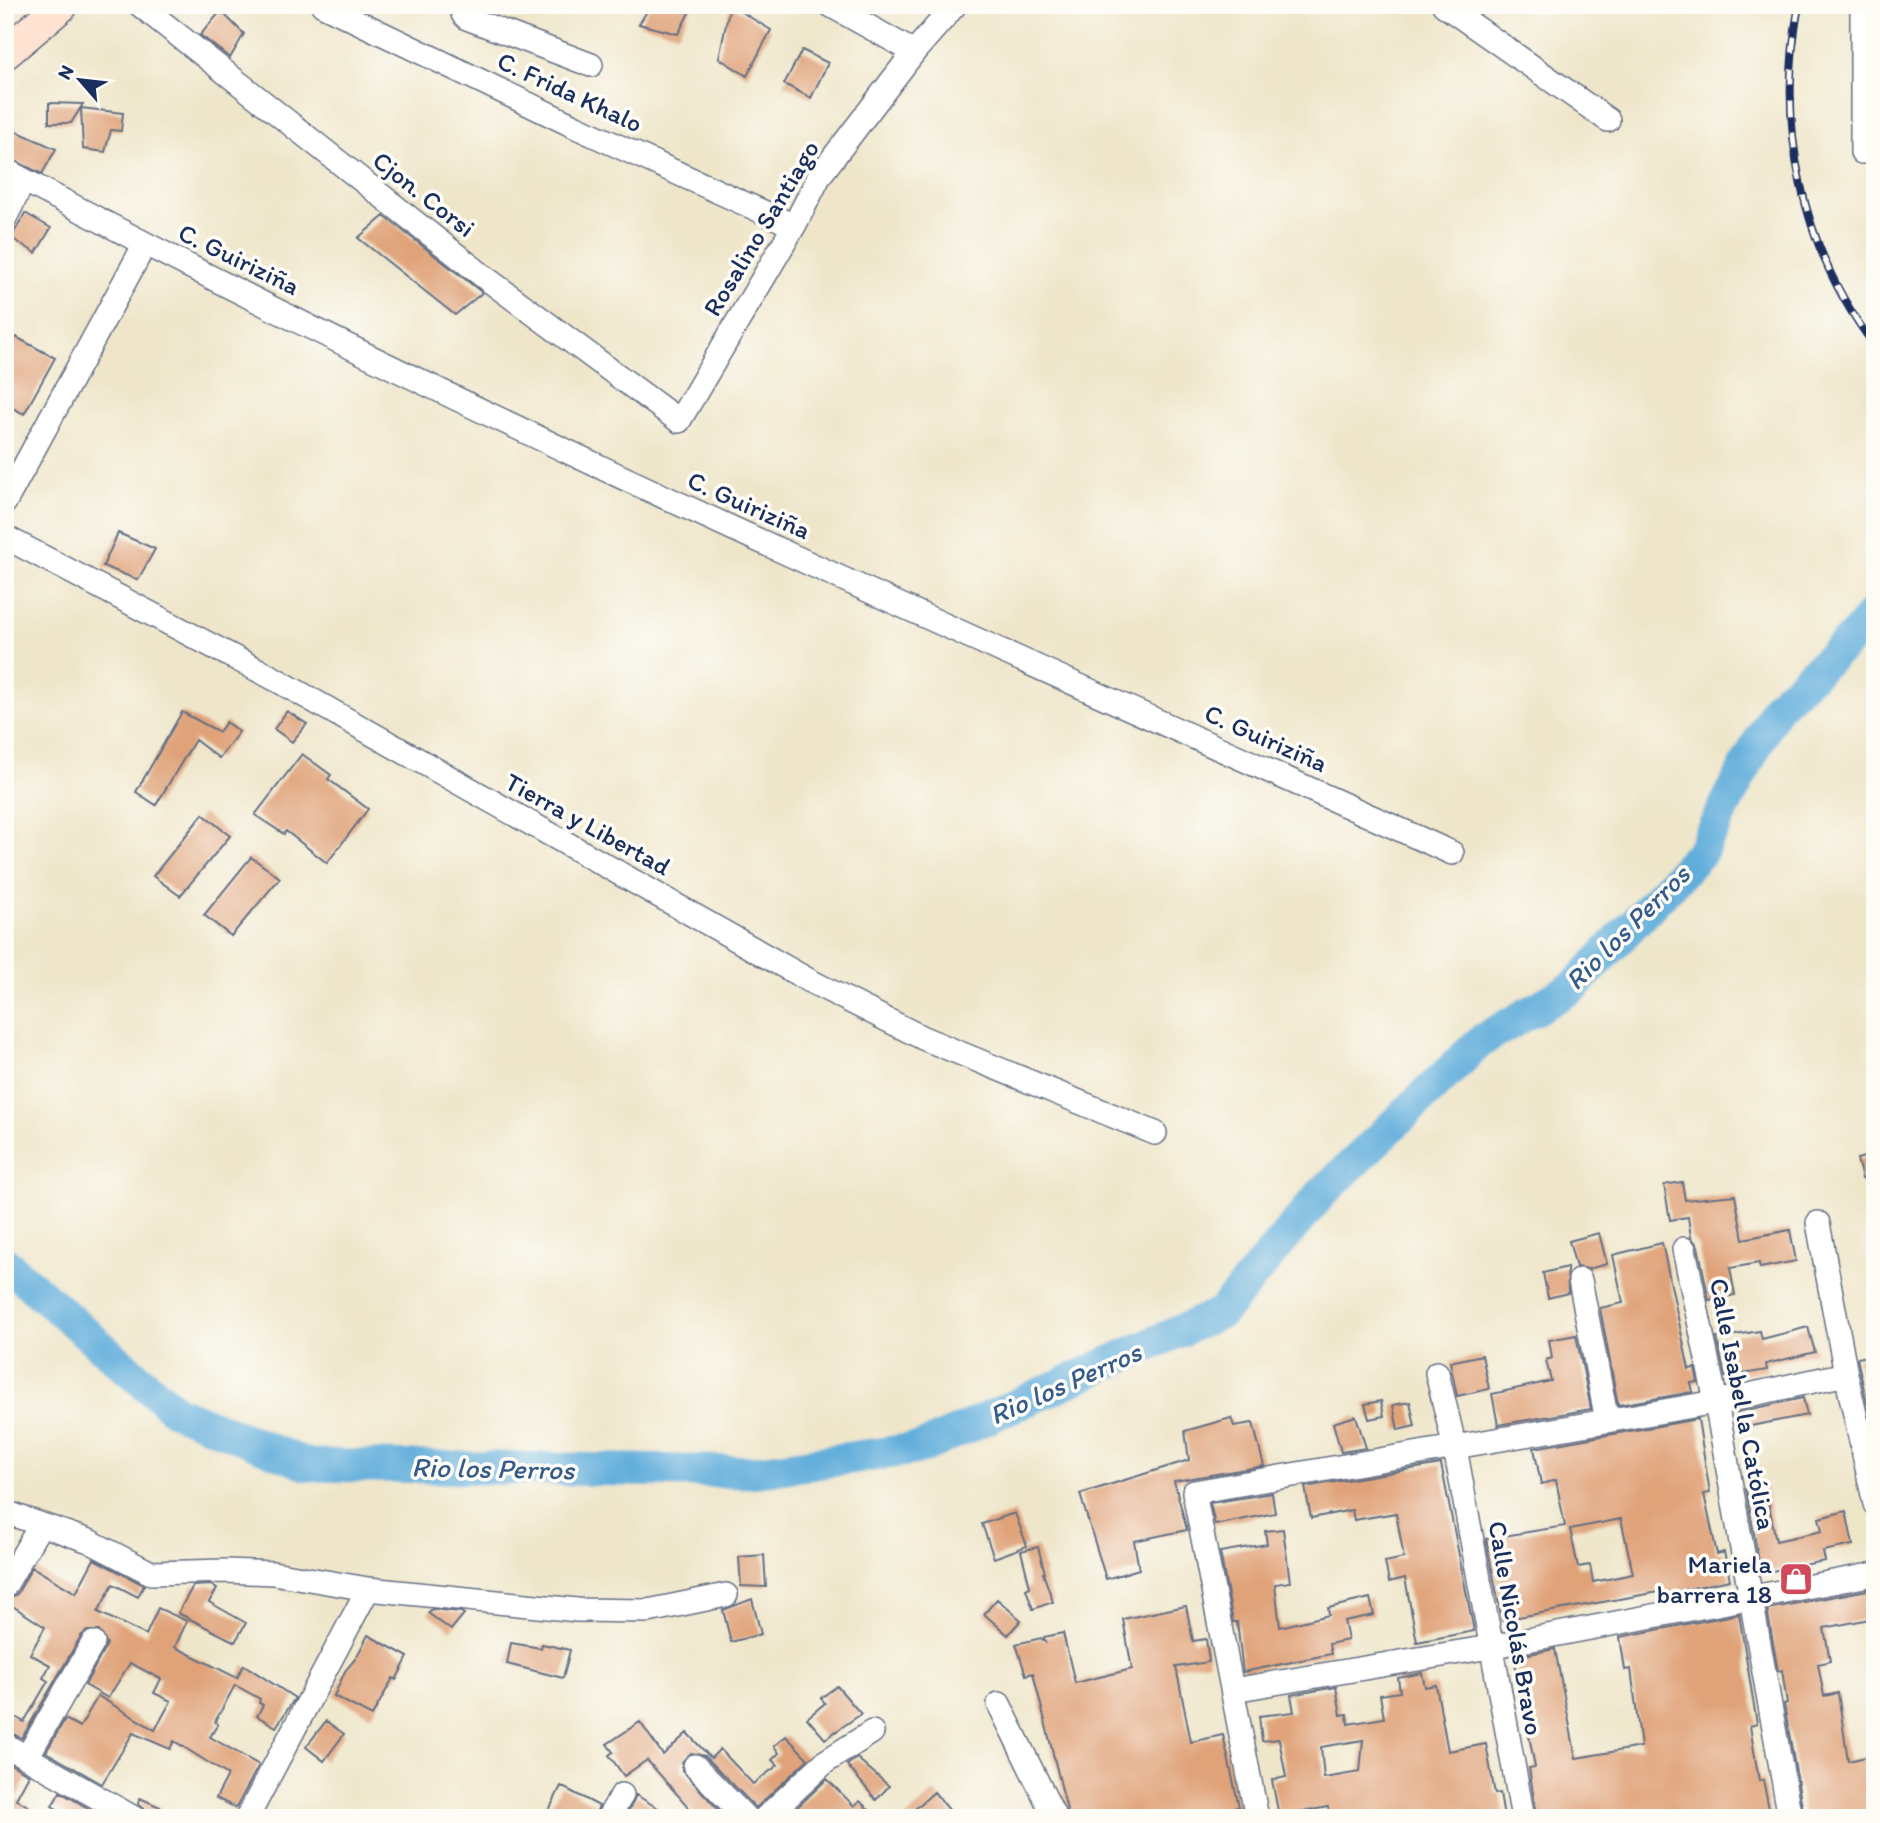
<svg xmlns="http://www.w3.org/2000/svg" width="1880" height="1823" font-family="Itim,sans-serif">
  <rect width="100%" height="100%" fill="#fdfcf7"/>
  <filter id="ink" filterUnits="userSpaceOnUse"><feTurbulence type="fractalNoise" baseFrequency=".0143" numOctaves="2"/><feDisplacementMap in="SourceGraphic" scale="14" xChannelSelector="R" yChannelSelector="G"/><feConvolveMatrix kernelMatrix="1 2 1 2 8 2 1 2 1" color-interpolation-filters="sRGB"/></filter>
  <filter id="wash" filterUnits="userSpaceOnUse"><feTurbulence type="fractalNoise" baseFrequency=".00686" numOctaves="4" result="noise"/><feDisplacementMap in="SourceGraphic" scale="28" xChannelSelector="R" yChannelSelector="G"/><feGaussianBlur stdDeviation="1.57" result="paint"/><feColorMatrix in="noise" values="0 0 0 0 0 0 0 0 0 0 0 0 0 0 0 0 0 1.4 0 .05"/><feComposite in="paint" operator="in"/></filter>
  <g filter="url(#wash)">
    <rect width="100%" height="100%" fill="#efe6ca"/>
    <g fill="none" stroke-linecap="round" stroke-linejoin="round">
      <!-- river -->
      <path stroke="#62aedb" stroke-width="33" d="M 5,1263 L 176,1411 L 308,1465 L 752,1472 L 921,1448 L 1222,1312 L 1321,1194 L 1482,1040 L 1575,986 L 1701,852 L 1777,706 L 1855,635 L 1875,611"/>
    </g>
    <g id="blocks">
      <!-- building -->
      <path fill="#e0a379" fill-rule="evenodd" d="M 651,5 L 693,5 L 678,34 L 639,24 Z
        M 730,5 L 771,30 L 747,76 L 719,58 Z
        M 221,11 L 244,34 L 230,58 L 200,35 Z
        M 802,50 L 828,63 L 811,98 L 784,84 Z
        M 49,103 L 83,104 L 71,123 L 49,123 Z
        M 81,108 L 123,113 L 121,131 L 111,130 L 105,152 L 83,149 Z
        M 18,132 L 56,149 L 42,174 L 5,156 L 5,142 Z
        M 25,213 L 51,228 L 36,253 L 11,238 Z
        M 384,216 L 479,290 L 482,293 L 455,315 L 358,238 Z
        M 16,337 L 55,358 L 24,414 L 5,404 L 5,357 Z
        M 118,533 L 155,549 L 138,580 L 103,566 Z
        M 287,711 L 307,724 L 292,742 L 274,729 Z
        M 182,712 L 219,732 L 226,722 L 239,732 L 219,758 L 195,740 L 156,805 L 136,792 Z
        M 302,754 L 331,775 L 328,779 L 368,809 L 327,863 L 286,831 L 284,834 L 255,815 Z
        M 203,814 L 230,836 L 180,896 L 153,876 Z
        M 251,857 L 280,878 L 231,936 L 204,915 Z
        M 1875,1154 L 1875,1176 L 1862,1179 L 1857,1159 Z
        M 1682,1182 L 1685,1200 L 1735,1195 L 1743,1239 L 1790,1230 L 1796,1261 L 1760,1268 L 1759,1263 L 1730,1268 L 1735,1295 L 1709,1300 L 1698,1246 L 1691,1237 L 1688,1217 L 1670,1220 L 1664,1185 Z
        M 1599,1233 L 1607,1264 L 1588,1269 L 1576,1267 L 1569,1241 Z
        M 1662,1243 L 1689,1369 L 1695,1368 L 1698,1382 L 1691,1383 L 1693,1392 L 1618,1405 L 1600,1308 L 1623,1303 L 1613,1255 Z
        M 1567,1267 L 1568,1293 L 1548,1298 L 1543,1273 Z
        M 1808,1327 L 1815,1352 L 1766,1364 L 1767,1370 L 1725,1377 L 1717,1338 L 1760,1331 L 1762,1339 Z
        M 1576,1335 L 1591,1409 L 1498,1425 L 1492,1394 L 1551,1381 L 1546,1360 L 1552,1358 L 1549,1340 Z
        M 1482,1355 L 1489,1389 L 1457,1396 L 1450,1362 Z
        M 1875,1355 L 1875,1421 L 1871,1421 L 1857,1358 Z
        M 1803,1398 L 1807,1415 L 1740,1428 L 1737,1412 Z
        M 1381,1401 L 1384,1416 L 1369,1419 L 1365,1404 Z
        M 1410,1402 L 1415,1426 L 1398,1430 L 1393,1405 Z
        M 1356,1416 L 1366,1448 L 1341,1452 L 1333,1423 Z
        M 1231,1418 L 1234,1426 L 1253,1423 L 1264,1466 L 1174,1481 L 1187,1530 L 1134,1541 L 1139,1569 L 1106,1579 L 1080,1494 L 1189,1460 L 1185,1431 Z
        M 1698,1419 L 1710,1493 L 1704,1494 L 1717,1554 L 1724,1552 L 1730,1580 L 1660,1595 L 1659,1592 L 1502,1620 L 1486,1539 L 1565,1526 L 1556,1480 L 1541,1484 L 1534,1448 ZM 1621,1519 L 1633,1574 L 1593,1582 L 1590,1565 L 1578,1567 L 1570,1529 Z
        M 1441,1464 L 1474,1631 L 1417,1642 L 1405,1578 L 1389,1582 L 1385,1562 L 1404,1558 L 1396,1513 L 1354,1520 L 1352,1510 L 1311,1518 L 1305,1487 Z
        M 1765,1485 L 1776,1541 L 1822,1531 L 1819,1518 L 1846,1511 L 1853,1545 L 1823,1551 L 1825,1561 L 1761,1573 L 1746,1489 Z
        M 1272,1493 L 1275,1513 L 1215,1525 L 1210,1503 Z
        M 1015,1513 L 1027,1546 L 994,1558 L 982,1524 Z
        M 1283,1529 L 1290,1582 L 1275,1584 L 1280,1627 L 1329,1615 L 1328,1608 L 1370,1598 L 1374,1615 L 1344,1621 L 1348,1640 L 1329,1644 L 1331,1654 L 1243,1672 L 1237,1622 L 1233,1622 L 1220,1552 L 1267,1544 L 1265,1531 Z
        M 1038,1547 L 1045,1573 L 1043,1573 L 1053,1602 L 1033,1609 L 1026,1589 L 1030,1587 L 1021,1551 Z
        M 764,1555 L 766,1587 L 741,1586 L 739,1557 Z
        M 94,1559 L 144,1585 L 138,1597 L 113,1584 L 98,1612 L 146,1635 L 158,1608 L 187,1621 L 175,1647 L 237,1678 L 244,1665 L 295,1698 L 276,1727 L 257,1716 L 263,1705 L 259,1703 L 260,1699 L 235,1685 L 215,1722 L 218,1724 L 210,1737 L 259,1765 L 236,1808 L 216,1798 L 228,1775 L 174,1741 L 170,1749 L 133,1733 L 102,1784 L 46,1752 L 65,1719 L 80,1727 L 98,1696 L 155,1730 L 171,1701 L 154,1693 L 161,1679 L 130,1663 L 108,1698 L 85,1685 L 107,1644 L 99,1631 L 87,1631 L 81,1636 L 22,1738 L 5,1731 L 5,1711 L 24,1722 L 48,1681 L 43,1678 L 50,1665 L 30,1654 L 45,1627 L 5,1601 L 17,1594 L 32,1567 L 76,1593 Z
        M 211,1585 L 217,1589 L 209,1602 L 246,1623 L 235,1642 L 178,1613 L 193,1586 Z
        M 1873,1589 L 1875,1618 L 1824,1628 L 1830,1661 L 1818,1664 L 1824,1696 L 1838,1693 L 1848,1761 L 1875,1755 L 1875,1818 L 1804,1818 L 1784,1704 L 1787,1703 L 1782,1670 L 1778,1671 L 1767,1609 Z
        M 752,1599 L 761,1634 L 731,1642 L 723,1610 Z
        M 997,1599 L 1021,1620 L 1008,1635 L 984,1614 Z
        M 1186,1606 L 1193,1641 L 1206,1639 L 1209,1662 L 1176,1667 L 1191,1742 L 1223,1735 L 1239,1807 L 1226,1809 L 1228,1818 L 1069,1818 L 1033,1673 L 1026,1675 L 1016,1644 L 1041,1638 L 1045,1642 L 1044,1637 L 1063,1633 L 1075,1683 L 1132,1669 L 1123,1619 Z
        M 432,1609 L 461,1612 L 464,1614 L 451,1630 L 428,1613 Z
        M 1739,1614 L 1757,1724 L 1750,1726 L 1759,1781 L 1763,1780 L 1771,1818 L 1537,1818 L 1529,1768 L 1535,1767 L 1514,1657 L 1555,1649 L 1576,1758 L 1641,1747 L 1631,1669 L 1625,1670 L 1620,1637 Z
        M 368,1635 L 408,1657 L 396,1680 L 393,1678 L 372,1716 L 334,1696 L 345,1671 L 356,1658 Z
        M 511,1643 L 541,1648 L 542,1644 L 570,1650 L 563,1678 L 507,1664 Z
        M 1422,1673 L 1425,1687 L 1436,1685 L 1448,1751 L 1486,1744 L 1495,1794 L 1500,1793 L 1504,1818 L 1330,1818 L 1328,1807 L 1279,1816 L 1272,1780 L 1286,1777 L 1279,1739 L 1262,1741 L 1259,1716 L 1294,1712 L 1291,1695 L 1336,1687 L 1341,1715 L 1347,1714 L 1348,1724 L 1384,1718 L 1380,1695 L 1400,1692 L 1398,1678 ZM 1363,1740 L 1360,1772 L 1324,1778 L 1321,1747 Z
        M 837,1686 L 861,1714 L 825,1739 L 807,1718 L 825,1703 L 821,1698 Z
        M 326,1721 L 344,1734 L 324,1761 L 306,1747 Z
        M 640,1722 L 663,1755 L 687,1733 L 711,1758 L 720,1749 L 753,1784 L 778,1765 L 772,1760 L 779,1753 L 774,1746 L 786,1736 L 808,1759 L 756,1808 L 705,1756 L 691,1753 L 682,1762 L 682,1770 L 726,1818 L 698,1818 L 647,1760 L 624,1776 L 609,1755 L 613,1752 L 607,1744 Z
        M 857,1758 L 889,1786 L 876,1800 L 847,1765 Z
        M 5,1761 L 29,1775 L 16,1799 L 48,1818 L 17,1818 L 8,1812 L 5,1818 Z
        M 827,1779 L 854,1806 L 860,1801 L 877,1818 L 786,1818 Z
        M 561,1786 L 599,1806 L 594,1818 L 545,1818 Z
        M 60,1792 L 105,1818 L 72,1818 L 52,1806 Z
        M 934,1792 L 956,1818 L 905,1818 Z
        M 636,1795 L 675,1818 L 625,1818 Z
        M 140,1798 L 160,1807 L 155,1818 L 148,1818 L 146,1810 L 138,1804 Z"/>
    </g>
  </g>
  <g filter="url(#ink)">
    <use href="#blocks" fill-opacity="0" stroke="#656f84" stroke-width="2"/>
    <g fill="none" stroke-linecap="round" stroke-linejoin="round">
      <!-- street casing -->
      <g stroke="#656f84" stroke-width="26">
        <path id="street" d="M 140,5 L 483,276 L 679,421 L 794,226 L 820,175 L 914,52 L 955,5
          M 323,5 L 576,127 L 794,226
          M 462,5 L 463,14 L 467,18 L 591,65
          M 830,5 L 914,52
          M 1444,5 L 1608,120
          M 1862,5 L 1862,152
          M 5,170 C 475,422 966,634 1452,853
          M 5,218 L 24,180
          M 5,502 L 145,244
          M 5,537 L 275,679 L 810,981 L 923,1038 L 1155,1133
          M 1818,1223 L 1846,1374 L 1875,1504
          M 1684,1249 L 1716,1402 L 1790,1818
          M 1580,1280 L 1607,1421
          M 1437,1373 L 1455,1448 L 1523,1818
          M 5,1512 L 89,1541 L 151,1573 L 226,1571 L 273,1573 L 368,1589 L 577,1610 L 648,1611 L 726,1595
          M 5,1586 L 40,1526
          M 1233,1690 L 1490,1647 L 1875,1574
          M 999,1704 L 1055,1818
          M 5,1745 L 134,1818
          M 27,1757 L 93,1643
          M 695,1766 L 746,1818
          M 247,1818 L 368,1589
          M 608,1818 L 622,1795
          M 765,1818 L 825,1762 L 872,1732
          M 1257,1818 L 1194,1492 L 1716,1402 L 1846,1374"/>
      </g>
      <!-- secondary casing -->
      <g stroke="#656f84" stroke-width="35">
        <path id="secondary" d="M 5,53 L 62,5"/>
      </g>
      <!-- street -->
      <use href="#street" stroke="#fff" stroke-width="23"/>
      <!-- secondary -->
      <use href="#secondary" stroke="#fee3d2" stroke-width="32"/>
      <!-- rail casing -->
      <g stroke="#1b2f5e" stroke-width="8">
        <path id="rail" d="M 1799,5 C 1776,125 1801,249 1875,346"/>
      </g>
      <!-- rail -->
      <use href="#rail" stroke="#fdfcf7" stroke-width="5" stroke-dasharray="16" stroke-linecap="butt"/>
    </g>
  </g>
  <!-- icons -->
  <defs>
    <g id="shop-square" transform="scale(1.75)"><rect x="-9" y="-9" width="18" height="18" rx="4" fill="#d1495b" stroke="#fdfcf7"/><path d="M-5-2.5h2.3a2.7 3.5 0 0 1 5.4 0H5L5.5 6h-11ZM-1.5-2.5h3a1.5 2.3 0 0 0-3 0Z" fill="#fff"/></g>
  </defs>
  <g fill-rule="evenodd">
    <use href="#shop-square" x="1796" y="1579"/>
  </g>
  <g text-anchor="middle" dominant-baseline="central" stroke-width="7" stroke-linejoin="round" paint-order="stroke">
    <!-- street labels -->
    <g font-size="26" fill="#1b2f5e" stroke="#fdfcf7">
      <text transform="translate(570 92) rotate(25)">C. Frida Khalo</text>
      <text transform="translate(424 194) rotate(38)">Cjon. Corsi</text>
      <text transform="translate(761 228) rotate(-59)">Rosalino Santiago</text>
      <text transform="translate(239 259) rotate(26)">C. Guiriziña</text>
      <text transform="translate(749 505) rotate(24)">C. Guiriziña</text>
      <text transform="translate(1266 738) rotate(24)">C. Guiriziña</text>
      <text transform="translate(588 824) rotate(29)">Tierra y Libertad</text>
      <text transform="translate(1743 1404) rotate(79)">Calle Isabel la Católica</text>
      <text transform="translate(1516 1628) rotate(80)">Calle Nicolás Bravo</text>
    </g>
    <!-- poi labels -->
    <g font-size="26" fill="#1b2f5e" stroke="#fdfcf7" text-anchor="end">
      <text x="1772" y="1564">Mariela<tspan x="1772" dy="30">barrera 18</tspan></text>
    </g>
    <!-- water labels -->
    <g font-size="28" font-style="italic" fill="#345b8a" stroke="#fdfcf7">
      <text transform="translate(1627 927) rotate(-45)">Rio los Perros</text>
      <text transform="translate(1065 1383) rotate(-24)">Rio los Perros</text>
      <text transform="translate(493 1468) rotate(1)">Rio los Perros</text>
    </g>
  </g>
  <!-- margin -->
  <rect width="1880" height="1823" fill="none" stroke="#fdfcf7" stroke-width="28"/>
  <!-- north arrow -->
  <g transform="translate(80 80) rotate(298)" stroke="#fdfcf7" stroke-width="5" paint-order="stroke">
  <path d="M0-5L12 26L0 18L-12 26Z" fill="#1b2f5e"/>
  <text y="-10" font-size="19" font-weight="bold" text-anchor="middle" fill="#1b2f5e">N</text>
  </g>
</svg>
